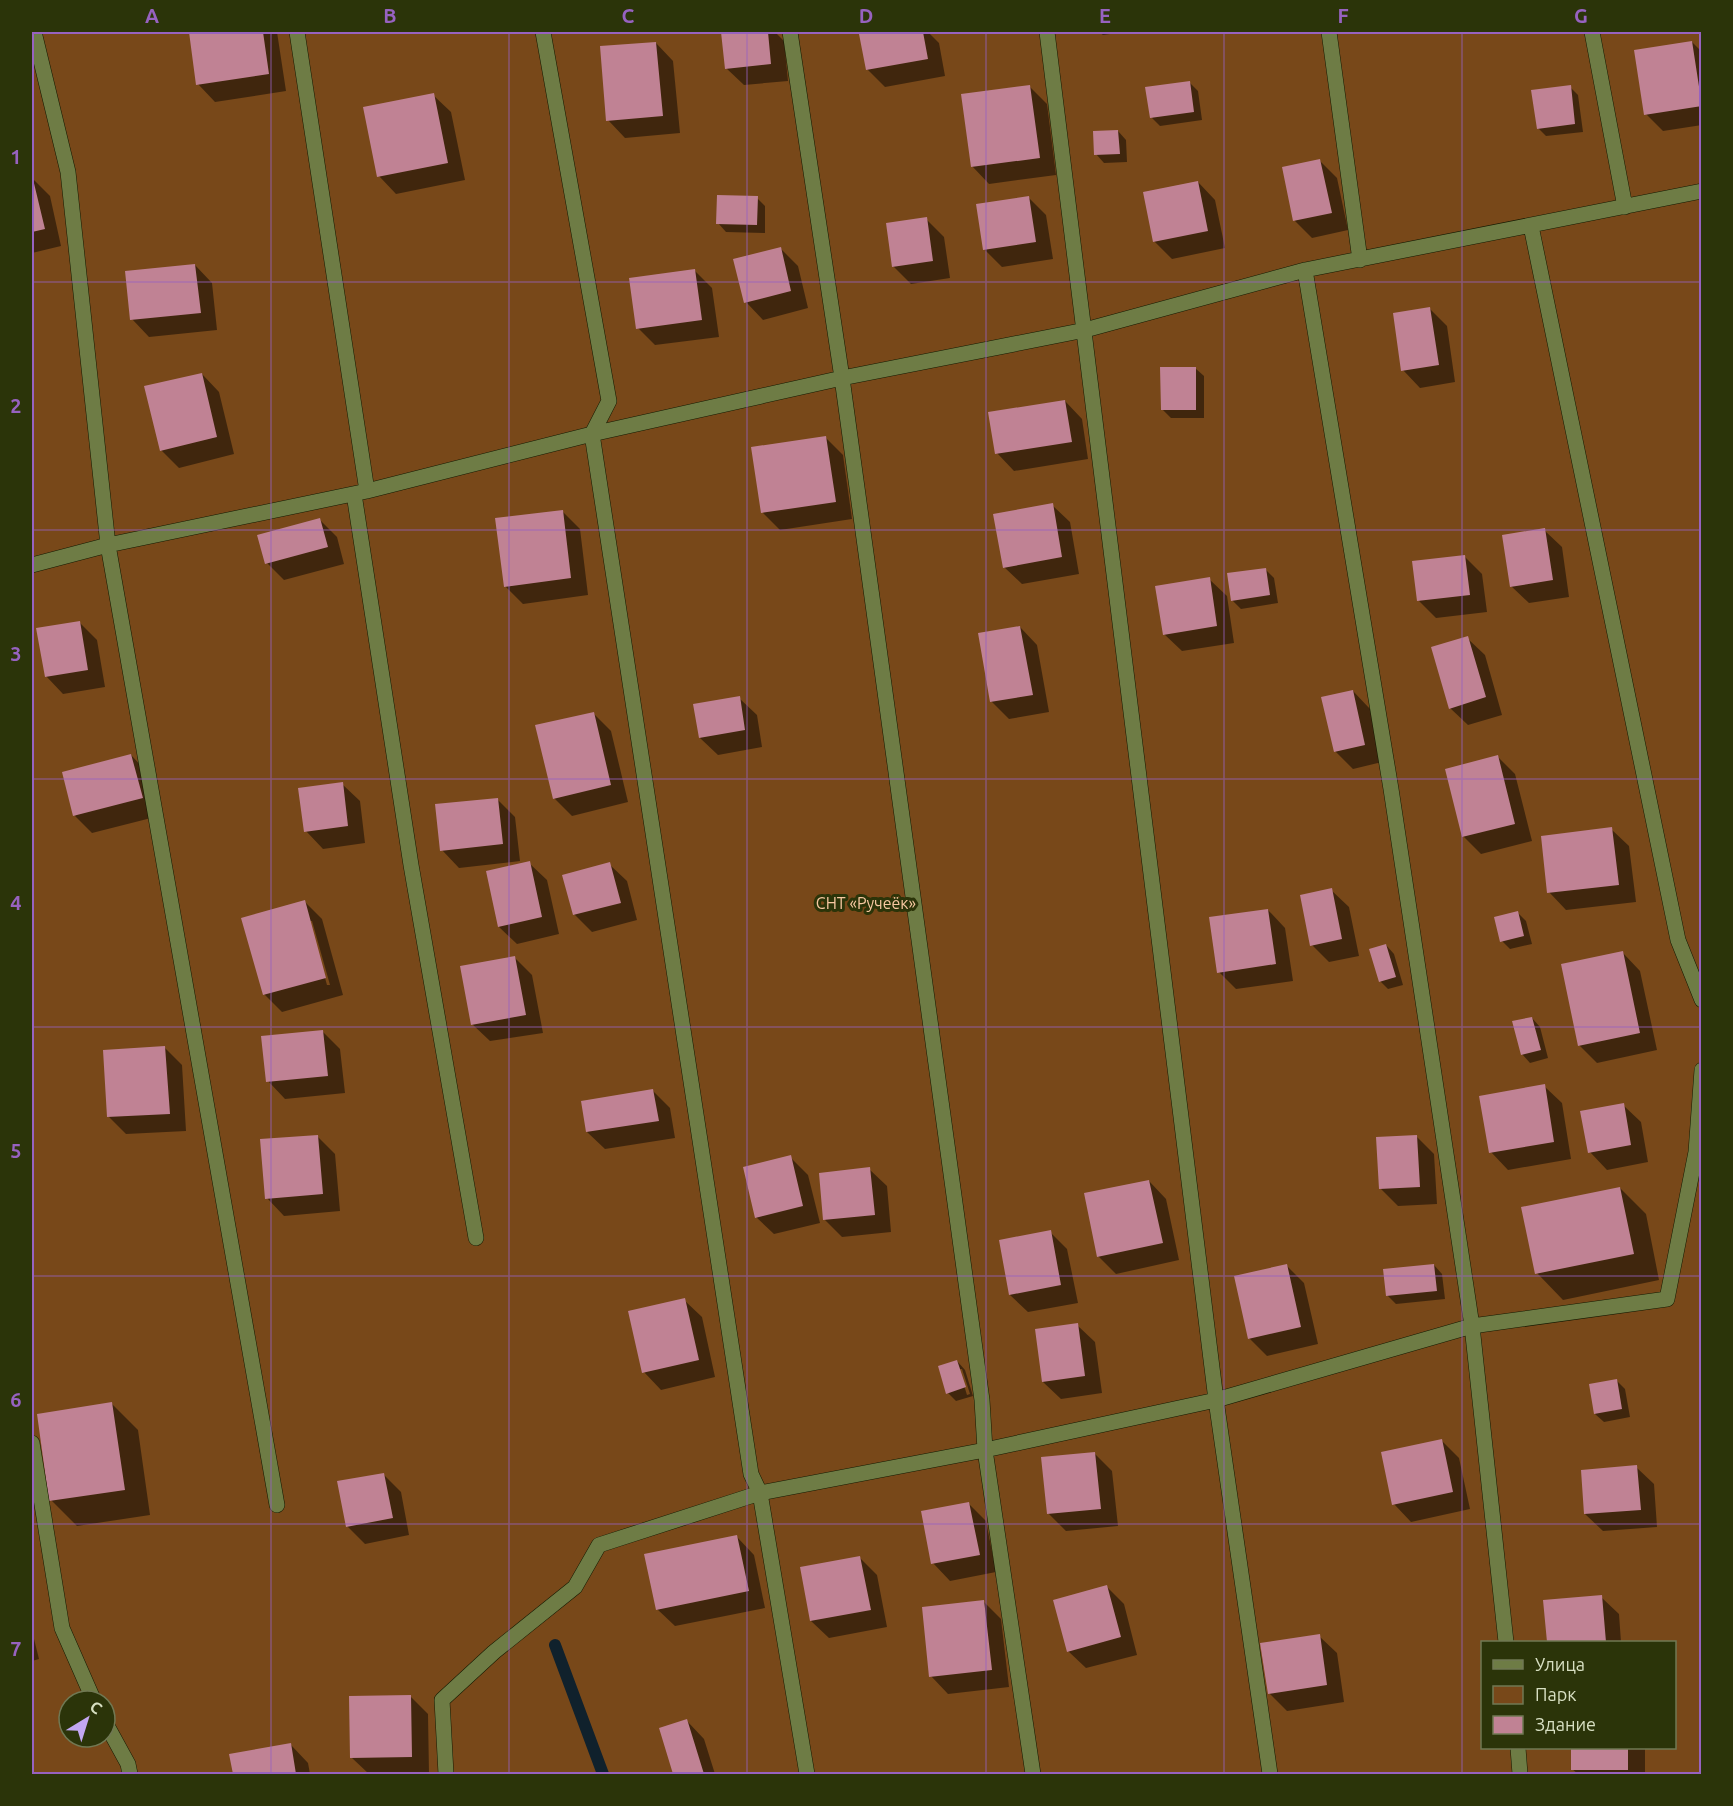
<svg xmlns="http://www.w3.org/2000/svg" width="1733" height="1806" font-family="Ubuntu,sans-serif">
  <rect width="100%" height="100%" fill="#2b3409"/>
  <!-- green -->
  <path fill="#784819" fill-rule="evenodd" d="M 32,32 L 1701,32 L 1701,1774 L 32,1774 ZM 1482,1642 L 1674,1642 L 1674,1748 L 1482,1748 ZM 69,1701 L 105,1701 L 105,1737 L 69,1737 Z"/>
  <!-- shadow -->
  <path fill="#0007" fill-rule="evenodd" d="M 190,32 L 277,32 L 286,91 L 215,102 L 198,84 Z
    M 722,32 L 775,32 L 784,41 L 788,81 L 744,85 L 726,68 Z
    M 885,32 L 928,32 L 939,43 L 945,76 L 885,87 L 867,69 L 861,36 Z
    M 1099,32 L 1124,32 L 1103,35 Z
    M 1692,42 L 1702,52 L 1702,125 L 1663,131 L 1646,114 Z
    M 656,43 L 673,61 L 680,133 L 625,138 L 608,120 Z
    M 1189,82 L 1198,91 L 1202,120 L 1160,126 L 1152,118 Z
    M 1030,87 L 1047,104 L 1056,175 L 989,184 L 972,166 Z
    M 1570,87 L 1578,95 L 1583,132 L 1546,136 L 1538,128 Z
    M 433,95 L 451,112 L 465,180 L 396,194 L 379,176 Z
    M 1118,131 L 1126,140 L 1127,162 L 1104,163 L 1096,154 Z
    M 1320,161 L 1337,178 L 1348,230 L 1312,238 L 1295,221 Z
    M 32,178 L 50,196 L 61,246 L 32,253 Z
    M 1198,182 L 1215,200 L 1225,248 L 1172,259 L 1154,241 Z
    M 1028,197 L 1046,215 L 1053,259 L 1002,267 L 985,250 Z
    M 757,198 L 765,206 L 765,233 L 726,232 L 718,223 Z
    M 926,219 L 944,237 L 950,278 L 911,284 L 893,266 Z
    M 780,248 L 798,266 L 808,308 L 763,320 L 746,302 Z
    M 195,265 L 212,283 L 217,330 L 149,337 L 132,319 Z
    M 695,271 L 712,288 L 719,337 L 655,345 L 638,328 Z
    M 1430,309 L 1447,326 L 1455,382 L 1420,388 L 1403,370 Z
    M 1195,368 L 1204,376 L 1204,418 L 1171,418 L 1162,409 Z
    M 202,374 L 219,392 L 234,454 L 179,468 L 161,450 Z
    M 1065,401 L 1082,419 L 1088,459 L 1014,471 L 997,453 Z
    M 825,437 L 843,455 L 852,519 L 780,530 L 763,513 Z
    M 1052,505 L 1070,522 L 1079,574 L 1022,584 L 1004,567 Z
    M 562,511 L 580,529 L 588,595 L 523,604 L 505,586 Z
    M 319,519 L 337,537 L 344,564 L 284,580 L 267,563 Z
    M 1544,530 L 1562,547 L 1569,597 L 1529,603 L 1511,586 Z
    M 1465,557 L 1482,574 L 1487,612 L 1436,618 L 1419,601 Z
    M 1265,569 L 1274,578 L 1278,603 L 1241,609 L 1232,600 Z
    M 1209,579 L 1227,596 L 1234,643 L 1182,651 L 1164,634 Z
    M 80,623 L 97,640 L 105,687 L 63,694 L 46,676 Z
    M 1020,627 L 1037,645 L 1049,712 L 1009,719 L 991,701 Z
    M 1467,638 L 1485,655 L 1502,715 L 1468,725 L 1450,708 Z
    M 1353,691 L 1370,709 L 1382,762 L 1353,769 L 1335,751 Z
    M 739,698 L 757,715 L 762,747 L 718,755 L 700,738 Z
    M 593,713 L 611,731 L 628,802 L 572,816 L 554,798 Z
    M 131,755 L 148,773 L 159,816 L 92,833 L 75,816 Z
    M 1498,757 L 1515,774 L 1532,841 L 1481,854 L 1463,836 Z
    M 342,784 L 360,801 L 365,843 L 323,849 L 306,831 Z
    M 497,799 L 515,817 L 520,861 L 459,868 L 442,850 Z
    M 1611,829 L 1629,846 L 1636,902 L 1566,910 L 1549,892 Z
    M 529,863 L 547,880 L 559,934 L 517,944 L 499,927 Z
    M 609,864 L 627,881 L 637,920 L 592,932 L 574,914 Z
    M 1331,890 L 1349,907 L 1359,956 L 1329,962 L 1312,945 Z
    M 305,902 L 322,919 L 343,995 L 282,1012 L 264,994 ZM 309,921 L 312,921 L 330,985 L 327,985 Z
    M 1268,910 L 1285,928 L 1293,981 L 1236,989 L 1219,972 Z
    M 1518,913 L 1526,921 L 1532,944 L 1510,949 L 1502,941 Z
    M 1386,945 L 1394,954 L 1403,985 L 1388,989 L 1380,981 Z
    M 1623,953 L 1640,971 L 1657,1050 L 1597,1063 L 1579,1045 Z
    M 515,958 L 532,975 L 543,1033 L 490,1041 L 472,1024 Z
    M 1532,1018 L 1540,1027 L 1548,1058 L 1530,1063 L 1522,1054 Z
    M 322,1031 L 340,1049 L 345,1093 L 285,1099 L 268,1081 Z
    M 165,1048 L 182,1065 L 186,1131 L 126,1134 L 108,1116 Z
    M 1544,1086 L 1562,1103 L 1571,1159 L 1508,1170 L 1491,1152 Z
    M 653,1091 L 670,1108 L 675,1138 L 605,1149 L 587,1132 Z
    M 1623,1105 L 1641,1122 L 1648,1162 L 1607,1170 L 1590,1152 Z
    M 317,1136 L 335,1154 L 340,1211 L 284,1216 L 267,1198 Z
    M 1417,1137 L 1434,1154 L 1437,1204 L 1398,1206 L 1381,1189 Z
    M 790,1157 L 808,1175 L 820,1223 L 774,1234 L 756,1217 Z
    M 869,1169 L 887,1186 L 891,1232 L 842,1237 L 825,1220 Z
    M 1149,1181 L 1166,1199 L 1179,1260 L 1116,1274 L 1098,1256 Z
    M 1620,1188 L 1646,1214 L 1659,1280 L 1563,1300 L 1537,1273 Z
    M 1050,1232 L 1067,1249 L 1078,1303 L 1028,1312 L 1010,1295 Z
    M 1434,1265 L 1442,1274 L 1445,1299 L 1396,1304 L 1387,1295 Z
    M 1287,1266 L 1304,1283 L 1318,1344 L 1267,1356 L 1249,1338 Z
    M 684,1300 L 702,1317 L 715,1377 L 661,1390 L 644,1372 Z
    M 1077,1325 L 1095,1342 L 1102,1393 L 1061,1399 L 1043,1382 Z
    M 957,1361 L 965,1370 L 973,1396 L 956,1401 L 948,1393 ZM 959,1369 L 962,1369 L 970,1394 L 967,1395 Z
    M 1617,1381 L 1625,1389 L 1630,1417 L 1604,1422 L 1595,1414 Z
    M 112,1404 L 138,1430 L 150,1515 L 77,1526 L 51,1500 Z
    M 1442,1441 L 1459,1458 L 1470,1509 L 1411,1522 L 1394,1504 Z
    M 1095,1454 L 1112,1471 L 1118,1526 L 1066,1531 L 1048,1513 Z
    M 1636,1467 L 1654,1484 L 1657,1527 L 1603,1531 L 1585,1514 Z
    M 384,1475 L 401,1492 L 409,1535 L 365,1544 L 347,1526 Z
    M 969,1504 L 986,1521 L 996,1572 L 950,1581 L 933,1563 Z
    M 737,1537 L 754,1555 L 765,1608 L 675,1626 L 657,1609 Z
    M 860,1558 L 877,1575 L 887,1627 L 829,1638 L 811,1621 Z
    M 1107,1587 L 1124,1604 L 1137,1655 L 1086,1668 L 1068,1651 Z
    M 1601,1597 L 1619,1614 L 1621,1642 L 1548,1642 L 1544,1602 Z
    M 984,1602 L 1001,1619 L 1009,1687 L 948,1694 L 931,1676 Z
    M 32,1631 L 39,1659 L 32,1661 Z
    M 1319,1636 L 1337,1653 L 1344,1702 L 1287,1711 L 1269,1693 Z
    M 410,1696 L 428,1714 L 429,1774 L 369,1774 L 352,1758 Z
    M 687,1721 L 704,1739 L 715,1774 L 675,1774 L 661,1729 Z
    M 291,1745 L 308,1763 L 310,1774 L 234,1774 L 231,1755 Z
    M 1572,1748 L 1645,1748 L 1645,1774 L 1578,1774 L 1572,1769 Z"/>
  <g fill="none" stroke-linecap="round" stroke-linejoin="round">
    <!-- stream -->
    <path stroke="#10212c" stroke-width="12" d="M 555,1645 L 603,1774"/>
  </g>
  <!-- building -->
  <path fill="#c08294" d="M 189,32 L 263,32 L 269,74 L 196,85 Z
    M 721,32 L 768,32 L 771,64 L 725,69 Z
    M 876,32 L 923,32 L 928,59 L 866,70 L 859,34 Z
    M 1692,41 L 1702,106 L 1644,115 L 1634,50 Z
    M 656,42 L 663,116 L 606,121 L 600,46 Z
    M 1190,81 L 1194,112 L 1150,118 L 1145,87 Z
    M 1030,85 L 1040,158 L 971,167 L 961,94 Z
    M 1571,85 L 1575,124 L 1537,129 L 1531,90 Z
    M 434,93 L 448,163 L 377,177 L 363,107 Z
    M 1118,130 L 1120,154 L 1094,155 L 1093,131 Z
    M 1320,159 L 1332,213 L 1293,221 L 1282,167 Z
    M 32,175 L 45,229 L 32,232 Z
    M 1198,181 L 1208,231 L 1153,242 L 1143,192 Z
    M 717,195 L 758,196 L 757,225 L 716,224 Z
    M 1029,196 L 1036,242 L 983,250 L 976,204 Z
    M 927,217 L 933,261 L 892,267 L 886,223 Z
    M 781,247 L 791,291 L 744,303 L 733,259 Z
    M 195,264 L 201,313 L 130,320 L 125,271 Z
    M 695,269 L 702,320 L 636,329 L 629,278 Z
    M 1430,307 L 1439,365 L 1401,371 L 1393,313 Z
    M 1160,367 L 1196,367 L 1196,410 L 1161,410 Z
    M 202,373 L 217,437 L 160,451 L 144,386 Z
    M 1065,400 L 1072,442 L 995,454 L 988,412 Z
    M 826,436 L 836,502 L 761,513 L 751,447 Z
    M 1053,503 L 1062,557 L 1003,568 L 993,514 Z
    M 563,510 L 571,578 L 504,587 L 495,518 Z
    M 320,518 L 328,547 L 265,564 L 257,535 Z
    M 1545,528 L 1553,580 L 1510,587 L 1502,535 Z
    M 1465,555 L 1470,595 L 1417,601 L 1412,561 Z
    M 1266,568 L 1270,595 L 1231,601 L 1227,573 Z
    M 1210,577 L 1217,626 L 1163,635 L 1155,586 Z
    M 80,621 L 88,670 L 45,677 L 36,628 Z
    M 1020,626 L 1033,695 L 990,702 L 978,633 Z
    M 1468,636 L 1486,697 L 1449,709 L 1431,647 Z
    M 1353,690 L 1365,745 L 1334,752 L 1321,697 Z
    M 740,696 L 745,730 L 699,738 L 693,704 Z
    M 594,712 L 611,785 L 553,799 L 535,725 Z
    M 131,754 L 143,798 L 73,816 L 62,772 Z
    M 1498,755 L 1515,824 L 1462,837 L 1445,769 Z
    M 343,782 L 348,826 L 304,832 L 298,788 Z
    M 498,798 L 503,844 L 440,851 L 435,804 Z
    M 1612,827 L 1619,885 L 1547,893 L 1541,836 Z
    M 530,861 L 542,917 L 498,927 L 486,871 Z
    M 610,862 L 621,903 L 573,915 L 562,875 Z
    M 1332,888 L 1342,939 L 1310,946 L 1300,895 Z
    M 305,900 L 326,978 L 263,995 L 241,918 Z
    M 1268,909 L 1276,964 L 1217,973 L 1209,917 Z
    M 1518,911 L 1524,936 L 1500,942 L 1494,917 Z
    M 1386,944 L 1396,977 L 1379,982 L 1369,949 Z
    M 1623,951 L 1640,1033 L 1578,1046 L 1561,964 Z
    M 515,956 L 526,1015 L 471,1025 L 460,966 Z
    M 1532,1017 L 1541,1050 L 1521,1055 L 1512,1021 Z
    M 323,1030 L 328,1076 L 266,1082 L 261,1036 Z
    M 165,1046 L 170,1114 L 107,1117 L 103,1050 Z
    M 1545,1084 L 1554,1142 L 1489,1153 L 1479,1096 Z
    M 653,1089 L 659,1121 L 586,1132 L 581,1101 Z
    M 1624,1103 L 1631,1145 L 1588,1153 L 1580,1111 Z
    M 318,1135 L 323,1194 L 265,1199 L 260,1139 Z
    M 1417,1135 L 1420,1187 L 1379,1189 L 1376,1137 Z
    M 791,1155 L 803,1206 L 755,1218 L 743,1167 Z
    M 870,1167 L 875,1215 L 823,1220 L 819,1173 Z
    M 1149,1180 L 1163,1243 L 1097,1257 L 1084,1193 Z
    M 1620,1187 L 1634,1254 L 1535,1274 L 1521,1207 Z
    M 1051,1230 L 1061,1285 L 1009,1295 L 999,1240 Z
    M 1287,1264 L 1301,1327 L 1248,1339 L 1234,1276 Z
    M 1434,1264 L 1437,1291 L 1386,1296 L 1383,1269 Z
    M 685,1298 L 699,1360 L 642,1373 L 628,1311 Z
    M 1078,1323 L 1085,1376 L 1042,1382 L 1035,1329 Z
    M 957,1360 L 966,1387 L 946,1394 L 938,1366 Z
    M 1617,1379 L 1622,1409 L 1594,1414 L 1589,1384 Z
    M 112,1402 L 125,1490 L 49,1501 L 37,1414 Z
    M 1442,1439 L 1453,1492 L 1392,1505 L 1381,1452 Z
    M 1095,1452 L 1101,1509 L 1047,1514 L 1041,1457 Z
    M 1637,1465 L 1641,1510 L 1584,1514 L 1581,1470 Z
    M 384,1473 L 393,1518 L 346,1527 L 337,1481 Z
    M 969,1502 L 980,1555 L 931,1564 L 921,1511 Z
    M 737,1535 L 749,1591 L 656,1610 L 644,1554 Z
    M 860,1556 L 871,1610 L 810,1621 L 800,1567 Z
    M 1107,1585 L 1121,1637 L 1067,1652 L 1053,1600 Z
    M 1602,1595 L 1606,1642 L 1547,1642 L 1543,1600 Z
    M 984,1600 L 992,1670 L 929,1677 L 922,1607 Z
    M 1320,1634 L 1327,1685 L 1268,1694 L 1260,1643 Z
    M 411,1695 L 412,1757 L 350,1758 L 349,1696 Z
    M 687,1719 L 704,1774 L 673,1774 L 659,1728 Z
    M 291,1743 L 296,1774 L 233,1774 L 229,1754 Z
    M 1571,1748 L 1628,1748 L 1628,1770 L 1571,1770 Z"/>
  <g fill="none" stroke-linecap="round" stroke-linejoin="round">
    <!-- minor casing -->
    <g stroke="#141a00" stroke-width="16">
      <path id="minor" d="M 34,32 L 68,172 L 108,545 L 277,1505
        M 297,32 L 367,491
        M 543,32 L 609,401 L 592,434 L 751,1474 L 760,1493 L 807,1774
        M 790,32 L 842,378 L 982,1400 L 985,1450 L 1033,1774
        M 1047,32 L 1216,1400 L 1270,1774
        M 1329,32 L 1360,260
        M 1592,32 L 1625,207
        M 1531,226 L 1678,940 L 1702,1000
        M 1305,270 L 1391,789 L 1472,1326 L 1506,1642
        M 354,494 L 411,865 L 476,1238
        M 32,565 L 108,545 L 367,491 L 592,434 L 842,378 L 1085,330 L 1305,270 L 1702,191
        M 32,1443 L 62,1628 L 94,1701
        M 105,1722 L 128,1764 L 130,1774
        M 1518,1748 L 1520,1774
        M 446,1774 L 442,1700 L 494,1652 L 575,1587 L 599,1545 L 760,1493 L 985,1450 L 1216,1400 L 1472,1326 L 1667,1299 L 1696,1152 L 1702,1070"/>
    </g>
    <!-- minor -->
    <use href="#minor" stroke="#6e7c45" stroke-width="15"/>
  </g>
  <!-- grid -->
  <path fill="none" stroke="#9762c0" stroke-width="1.5" stroke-opacity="0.55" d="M 271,32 L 271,1774M 509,32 L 509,1774M 747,32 L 747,1774M 986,32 L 986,1774M 1224,32 L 1224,1774M 1462,32 L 1462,1774M 32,282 L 1702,282M 32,530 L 1702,530M 32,779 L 1702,779M 32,1027 L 1702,1027M 32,1276 L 1702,1276M 32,1524 L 1702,1524"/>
  <g text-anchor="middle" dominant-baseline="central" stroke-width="6" stroke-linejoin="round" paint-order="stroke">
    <!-- park labels -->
    <g font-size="16" fill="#f7c8a1" stroke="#2b3409">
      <text x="866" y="903">СНТ «Ручеёк»</text>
    </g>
  </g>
  <!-- border -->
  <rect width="1733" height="1806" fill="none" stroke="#2b3409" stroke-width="66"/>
  <!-- legend -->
  <rect x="1481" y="1641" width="195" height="108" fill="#2b3409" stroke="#707853" stroke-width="1.5"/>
  <rect x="1493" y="1660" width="30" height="9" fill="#6e7c45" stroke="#707853" stroke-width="1.5"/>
  <text x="1535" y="1671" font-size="18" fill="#d7dfc2">Улица</text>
  <rect x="1493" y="1686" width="30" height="18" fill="#784819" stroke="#707853" stroke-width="1.5"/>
  <text x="1535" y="1701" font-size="18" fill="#d7dfc2">Парк</text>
  <rect x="1493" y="1716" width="30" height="18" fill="#c08294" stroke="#707853" stroke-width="1.5"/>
  <text x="1535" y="1731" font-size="18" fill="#d7dfc2">Здание</text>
  <!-- north arrow -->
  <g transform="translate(87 1719) rotate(38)"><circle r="28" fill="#2b3409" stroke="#707853" stroke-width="1.5"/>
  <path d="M0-4.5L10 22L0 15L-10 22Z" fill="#c3a7f2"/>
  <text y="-9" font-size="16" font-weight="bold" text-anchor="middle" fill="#d7dfc2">С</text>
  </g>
  <rect x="33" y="33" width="1667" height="1740" fill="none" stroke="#9762c0" stroke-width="2"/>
  <g font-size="20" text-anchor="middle" font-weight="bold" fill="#9762c0">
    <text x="152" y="23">A</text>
    <text x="390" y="23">B</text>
    <text x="628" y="23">C</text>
    <text x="866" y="23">D</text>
    <text x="1105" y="23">E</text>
    <text x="1343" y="23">F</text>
    <text x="1581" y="23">G</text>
    <text x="16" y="164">1</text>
    <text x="16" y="413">2</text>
    <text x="16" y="661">3</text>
    <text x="16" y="910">4</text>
    <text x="16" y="1158">5</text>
    <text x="16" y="1407">6</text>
    <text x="16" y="1656">7</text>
  </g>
</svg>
